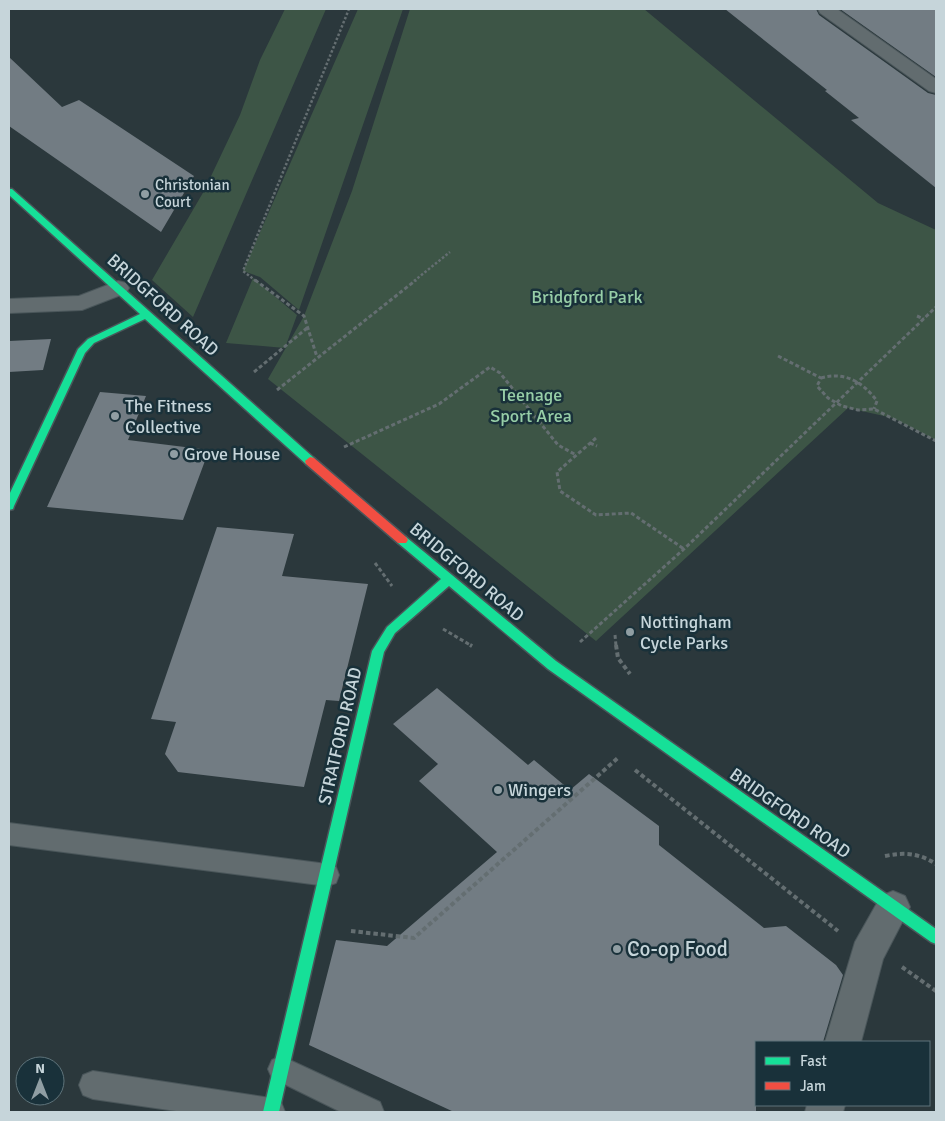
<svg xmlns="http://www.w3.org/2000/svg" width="945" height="1121" font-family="Signika,sans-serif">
  <rect width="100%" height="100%" fill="#2b383c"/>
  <!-- green -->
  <path fill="#3d5546" d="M 285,9 L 326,9 L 193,317 L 152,280 L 204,191 L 240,115 L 260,60 Z
    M 358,9 L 403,9 L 299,310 L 260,277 L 243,271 Z
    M 410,9 L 644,9 L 878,203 L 936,230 L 936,440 L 893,418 L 848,408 L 596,641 L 268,379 L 304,316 L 352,191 Z
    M 253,278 L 297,315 L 285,348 L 226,343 Z"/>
  <!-- building -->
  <path fill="#727c83" d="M 725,9 L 816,9 L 819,15 L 928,93 L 936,95 L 936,188 L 851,120 L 859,118 L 825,91 L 827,90 Z
    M 840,9 L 936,9 L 936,77 Z
    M 9,57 L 62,107 L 79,100 L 194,176 L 161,232 L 9,126 Z
    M 51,339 L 43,370 L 9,372 L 9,341 Z
    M 100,392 L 146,396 L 128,440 L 209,450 L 183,520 L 47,507 Z
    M 217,527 L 294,534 L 282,576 L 368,584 L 339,701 L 326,700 L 304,787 L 178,772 L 165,754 L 176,722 L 151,719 Z
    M 437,688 L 528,765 L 534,760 L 570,790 L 589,774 L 659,826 L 659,845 L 764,928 L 786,926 L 836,965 L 843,975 L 823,1042 L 756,1042 L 756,1112 L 454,1112 L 309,1045 L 336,940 L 387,946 L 497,852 L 419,781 L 438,764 L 393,724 Z"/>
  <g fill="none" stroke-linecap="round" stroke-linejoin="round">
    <!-- lane casing -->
    <g stroke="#4a565a" stroke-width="2">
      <path id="lane" d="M 9,823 L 327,864 L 336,867 L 339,875 L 336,883 L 327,886 L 9,845 Z
        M 281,1056 L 380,1102 L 384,1112 L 341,1112 L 272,1078 L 268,1069 L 272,1060 Z
        M 93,1071 L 271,1098 L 281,1102 L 285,1112 L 183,1112 L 93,1099 L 83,1095 L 79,1085 L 83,1075 Z"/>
    </g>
    <!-- street casing -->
    <g stroke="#4a565a" stroke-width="2">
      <path id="street" d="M 818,9 L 837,9 L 936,79 L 936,93 L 929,91 L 820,13 Z
        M 118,281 L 126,283 L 129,288 L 126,293 L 82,310 L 9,313 L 9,299 L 79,296 Z
        M 893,891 L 905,896 L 910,907 L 883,959 L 861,1042 L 825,1042 L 855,942 L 881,896 Z
        M 807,1105 L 845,1105 L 843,1112 L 805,1112 Z"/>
    </g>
    <!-- fast casing -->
    <g stroke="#4a565a" stroke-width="3">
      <path id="fast" d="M 9,189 L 12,189 L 314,458 L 315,461 L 314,464 L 306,464 L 145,319 L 94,343 L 85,353 L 14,506 L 13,509 L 9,510 L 9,495 L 78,349 L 88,339 L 140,314 L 9,195 Z
        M 402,536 L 406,537 L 556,661 L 936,929 L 936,944 L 931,942 L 548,669 L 449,586 L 395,633 L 384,652 L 279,1112 L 263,1112 L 372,651 L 387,627 L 441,579 L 398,543 L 396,540 Z"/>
    </g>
    <!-- jam casing -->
    <g stroke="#4a565a" stroke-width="3">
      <path id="jam" d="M 310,457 L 314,458 L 406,537 L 408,540 L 406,543 L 398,543 L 306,464 L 305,461 Z"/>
    </g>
    <!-- path-far2 -->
    <path stroke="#646e71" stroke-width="2.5" stroke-dasharray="2.5 2" stroke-linecap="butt" d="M 256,281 L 243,271 L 349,9
      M 414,281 L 450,252"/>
    <!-- path-far1 -->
    <path stroke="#646e71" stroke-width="3" stroke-dasharray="4 2.5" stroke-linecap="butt" d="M 255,280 L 304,316 L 317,357
      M 917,316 L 924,319
      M 778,356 L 821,378 L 817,386 L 828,398 L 842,406 L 858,410 L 874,409 L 936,441
      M 254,372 L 307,328
      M 821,378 C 844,371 863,382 877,401 L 874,409
      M 277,390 L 416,280
      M 596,438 L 557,472 L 560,491 L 596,515 L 631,513 L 684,549
      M 590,443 L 597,446
      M 344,447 L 439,404 L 490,367 L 500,373 L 558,445 L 576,455
      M 375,563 L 392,586
      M 443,629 L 472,646
      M 615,635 L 616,646
      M 580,642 L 684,549 L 936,307"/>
    <!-- path -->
    <path stroke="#646e71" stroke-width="4" stroke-dasharray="4.5 3" stroke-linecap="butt" d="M 470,645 L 472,646
      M 616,645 L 618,658 L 630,674
      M 635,770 L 838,931
      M 885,856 C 904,852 919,853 936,864
      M 351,931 L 414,938 L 619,757
      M 902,967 L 936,991"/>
    <!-- lane -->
    <use href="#lane" fill="#626c6f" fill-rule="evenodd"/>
    <!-- street -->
    <use href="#street" fill="#626c6f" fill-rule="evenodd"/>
    <!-- fast -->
    <use href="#fast" fill="#16e098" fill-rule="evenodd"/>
    <!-- jam -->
    <use href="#jam" fill="#f24e42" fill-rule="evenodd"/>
  </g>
  <!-- markers -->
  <g fill="#909ea3" stroke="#19313a" stroke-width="2">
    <circle cx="145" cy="194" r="5"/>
    <circle cx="115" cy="416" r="5"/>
    <circle cx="174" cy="454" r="5"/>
    <circle cx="630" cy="632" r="5"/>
    <circle cx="498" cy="790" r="5"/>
    <circle cx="617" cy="949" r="5"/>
  </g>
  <g text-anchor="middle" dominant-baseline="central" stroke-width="5" stroke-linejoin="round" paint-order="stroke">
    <!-- far-poi labels -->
    <g font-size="15" fill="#c6d5da" stroke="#19313a" text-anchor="start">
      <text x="155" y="185">Christonian<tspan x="155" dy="17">Court</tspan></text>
    </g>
    <!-- park labels -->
    <g font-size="18" fill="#97cea7" stroke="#19313a">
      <text x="587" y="297">Bridgford Park</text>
      <text x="531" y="395">Teenage<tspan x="531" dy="21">Sport Area</tspan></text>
    </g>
    <!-- street labels -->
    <g font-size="18" fill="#c6d5da" stroke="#19313a">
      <text transform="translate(163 305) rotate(42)">BRIDGFORD ROAD</text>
      <text transform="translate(467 572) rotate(40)">BRIDGFORD ROAD</text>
      <text transform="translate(340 736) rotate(-77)">STRATFORD ROAD</text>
      <text transform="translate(790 813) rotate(35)">BRIDGFORD ROAD</text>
    </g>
    <!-- poi labels -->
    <g font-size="18" fill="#c6d5da" stroke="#19313a" text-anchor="start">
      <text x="125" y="406">The Fitness<tspan x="125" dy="21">Collective</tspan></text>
      <text x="184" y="454">Grove House</text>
      <text x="640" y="622">Nottingham<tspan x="640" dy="21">Cycle Parks</tspan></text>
      <text x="508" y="790">Wingers</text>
    </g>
    <!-- near-poi labels -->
    <g font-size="21" fill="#c6d5da" stroke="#19313a" text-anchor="start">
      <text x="627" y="949">Co-op Food</text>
    </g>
  </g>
  <!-- border -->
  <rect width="945" height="1121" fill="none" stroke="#c6d5da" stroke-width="20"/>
  <!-- legend -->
  <rect x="755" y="1041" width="175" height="65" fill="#19313a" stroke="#5e737a"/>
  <rect x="765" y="1057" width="25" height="8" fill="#16e098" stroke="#5e737a"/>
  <text x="800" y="1066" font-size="15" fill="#c6d5da">Fast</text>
  <rect x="765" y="1082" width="25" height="8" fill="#f24e42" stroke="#5e737a"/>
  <text x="800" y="1091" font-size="15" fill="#c6d5da">Jam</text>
  <!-- north arrow -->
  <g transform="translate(40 1081)"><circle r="24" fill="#19313a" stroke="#5e737a"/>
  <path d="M0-4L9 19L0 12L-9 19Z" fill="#909ea3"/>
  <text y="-8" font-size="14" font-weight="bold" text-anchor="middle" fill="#c6d5da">N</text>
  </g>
</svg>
